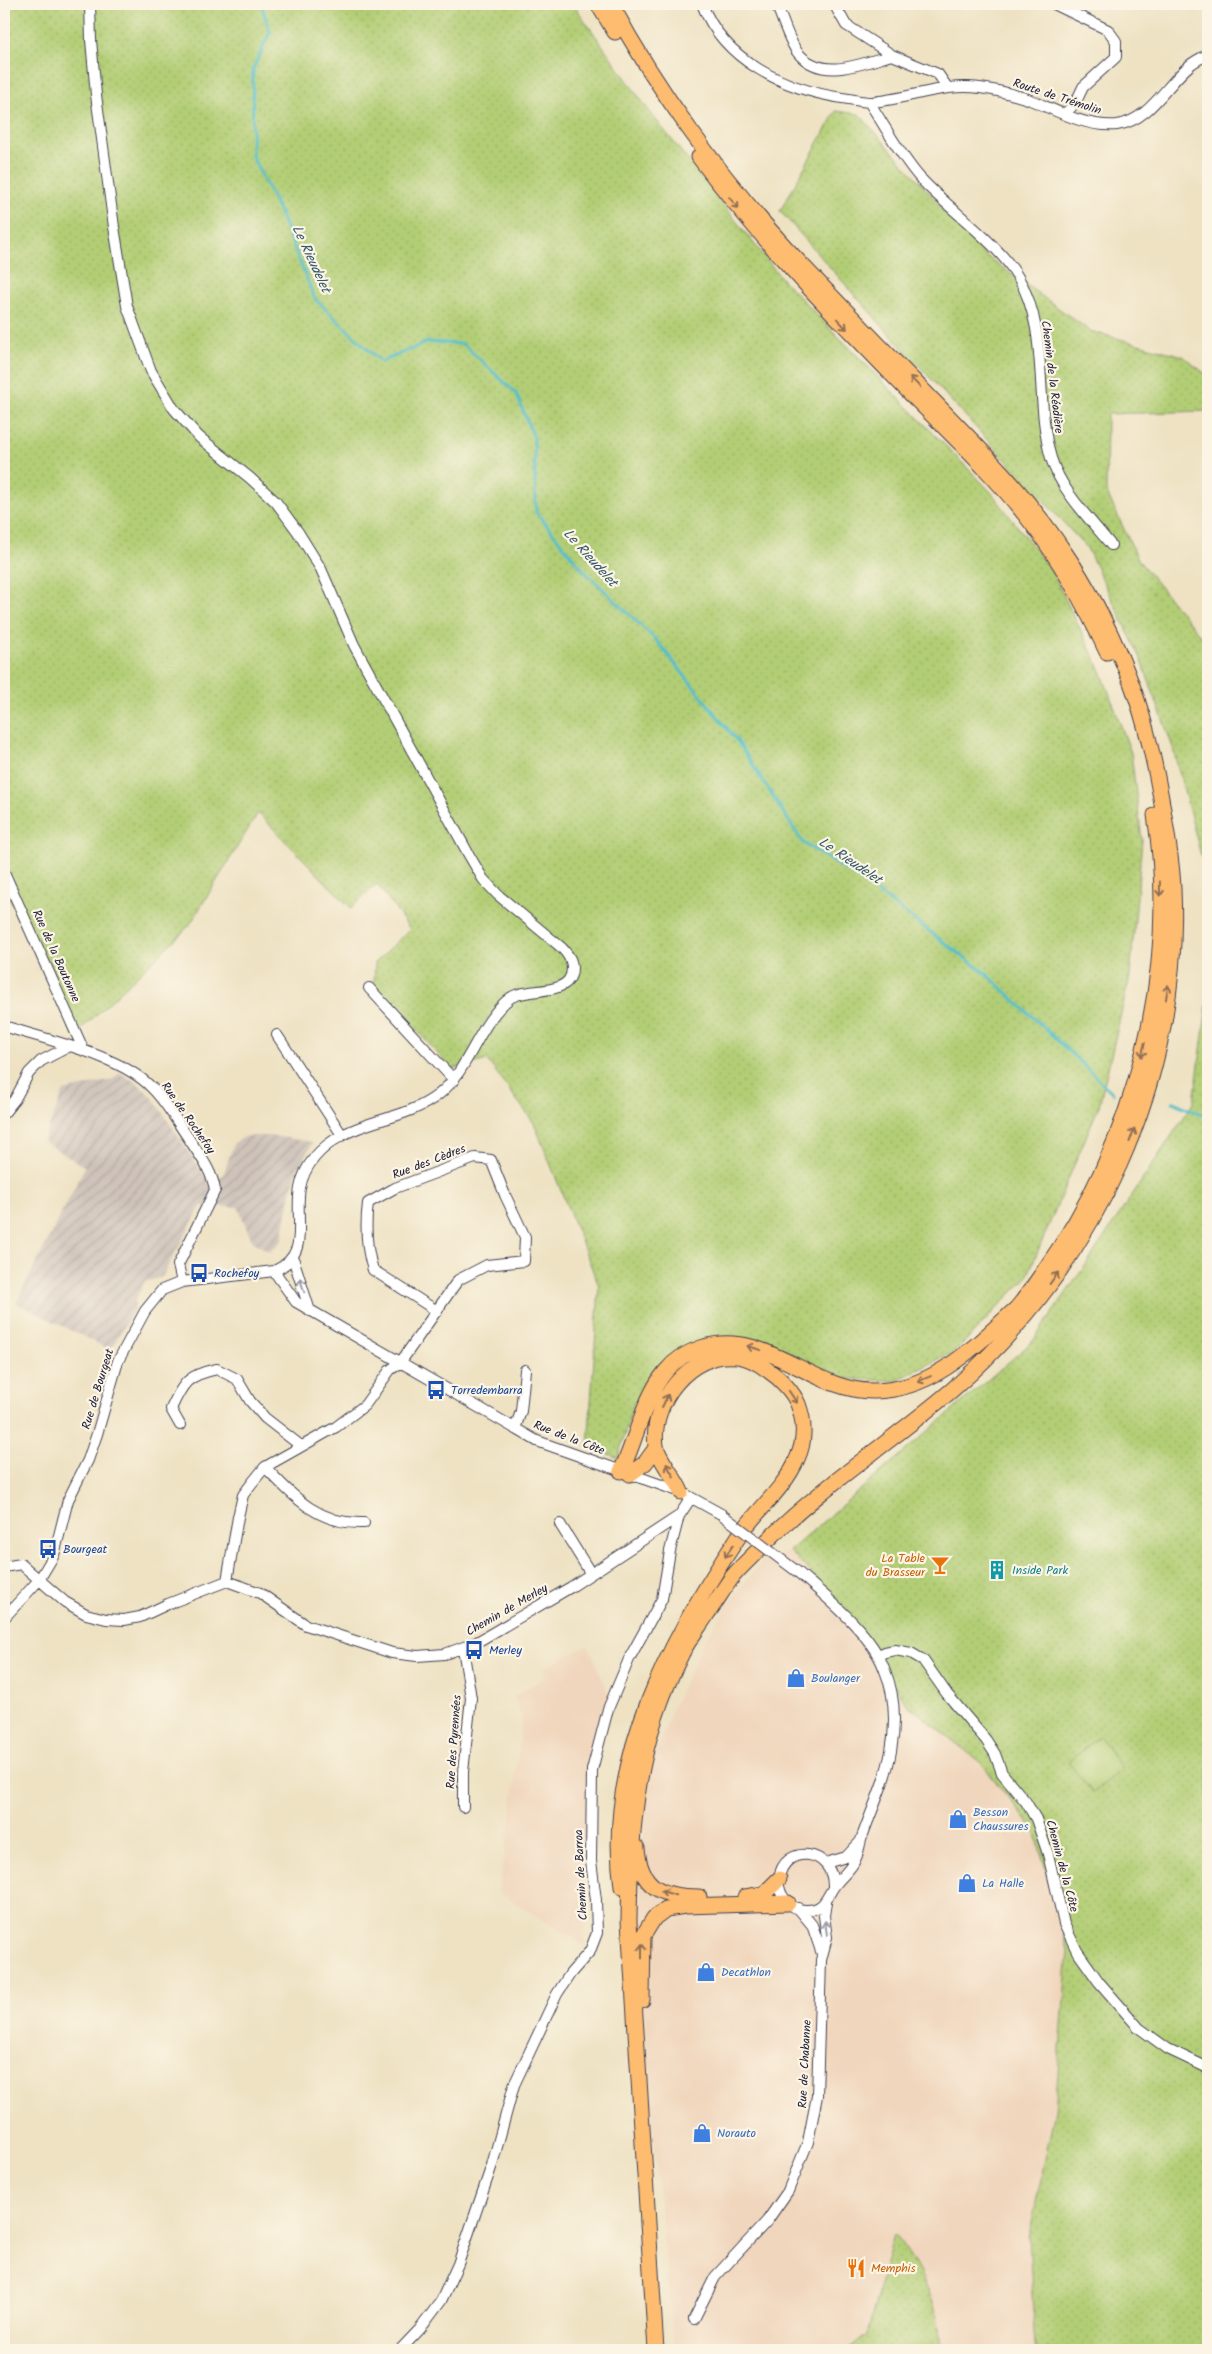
<svg xmlns="http://www.w3.org/2000/svg" width="1212" height="2354" font-family="Kalam,sans-serif">
  <defs>
    <pattern id="industrial-furrows" width="10" height="10" patternUnits="userSpaceOnUse" patternTransform="scale(1.25)"><rect width="10" height="10" fill="#cec2b9"/><path d="M-1 1l2-2M0 10L10 0M9 11l2-2" fill="none" stroke="#b1a6a0"/></pattern>
    <pattern id="grass-dots" width="8" height="8" patternUnits="userSpaceOnUse" patternTransform="scale(1.25)"><rect width="8" height="8" fill="#b2ce75"/><path d="M2 2h.1M6 6h.1" fill="none" stroke="#99b166" stroke-width="1.8" stroke-linecap="round"/></pattern>
  </defs>
  <rect width="100%" height="100%" fill="#fcf5e5"/>
  <filter id="ink" filterUnits="userSpaceOnUse"><feTurbulence type="fractalNoise" baseFrequency=".02" numOctaves="2"/><feDisplacementMap in="SourceGraphic" scale="10" xChannelSelector="R" yChannelSelector="G"/><feConvolveMatrix kernelMatrix="1 2 1 2 8 2 1 2 1" color-interpolation-filters="sRGB"/></filter>
  <filter id="wash" filterUnits="userSpaceOnUse"><feTurbulence type="fractalNoise" baseFrequency=".0096" numOctaves="4" result="noise"/><feDisplacementMap in="SourceGraphic" scale="20" xChannelSelector="R" yChannelSelector="G"/><feGaussianBlur stdDeviation="1.12" result="paint"/><feColorMatrix in="noise" values="0 0 0 0 0 0 0 0 0 0 0 0 0 0 0 0 0 1.4 0 .05"/><feComposite in="paint" operator="in"/></filter>
  <g filter="url(#wash)">
    <rect width="100%" height="100%" fill="#eee2c3"/>
    <!-- built -->
    <path fill="#f0d6bc" d="M 789,1551 L 827,1589 L 908,1705 L 981,1763 L 1035,1831 L 1068,1950 L 1055,2110 L 1029,2237 L 1035,2350 L 941,2350 L 939,2338 L 918,2268 L 894,2234 L 867,2334 L 847,2350 L 674,2350 L 649,2091 L 639,1930 L 644,1819 L 655,1754 L 676,1700 L 706,1638 L 739,1589 L 764,1559 Z
      M 588,1645 L 609,1695 L 590,1783 L 583,1868 L 585,1946 L 498,1892 L 510,1826 L 522,1718 L 513,1697 L 545,1677 L 544,1668 Z"/>
    <!-- industrial -->
    <path fill="url(#industrial-furrows)" d="M 120,1073 L 137,1083 L 153,1098 L 204,1175 L 223,1176 L 234,1143 L 247,1136 L 273,1136 L 313,1142 L 298,1168 L 291,1192 L 282,1240 L 269,1252 L 252,1241 L 238,1207 L 201,1206 L 162,1277 L 144,1282 L 135,1301 L 135,1308 L 110,1350 L 16,1303 L 85,1167 L 43,1141 L 64,1091 L 112,1080 Z"/>
    <!-- grass -->
    <path fill="url(#grass-dots)" stroke="#6a7858" d="M 4,4 L 573,4 L 649,111 L 782,279 L 991,492 L 1051,570 L 1101,671 L 1131,753 L 1142,840 L 1130,976 L 1099,1106 L 1027,1277 L 957,1350 L 896,1381 L 846,1379 L 759,1339 L 710,1337 L 670,1358 L 633,1405 L 618,1458 L 588,1446 L 599,1286 L 534,1123 L 487,1060 L 452,1069 L 374,984 L 375,963 L 410,929 L 377,884 L 351,908 L 258,813 L 189,926 L 74,1036 L 4,886 Z
      M 836,111 L 859,114 L 985,255 L 1090,331 L 1183,356 L 1208,376 L 1208,411 L 1107,414 L 1106,491 L 1139,561 L 1208,645 L 1208,921 L 1205,871 L 1172,745 L 1141,659 L 1087,548 L 884,328 L 780,211 Z
      M 1208,997 L 1208,2350 L 1035,2350 L 1029,2237 L 1055,2110 L 1068,1950 L 1035,1831 L 981,1763 L 908,1705 L 827,1589 L 789,1551 L 1033,1341 L 1089,1260 L 1194,1102 Z
      M 894,2234 C 913,2257 929,2286 937,2316 C 940,2327 940,2339 941,2350 L 847,2350 L 867,2334 Z"/>
    <!-- park -->
    <path fill="#b2ce75" stroke="#6a7858" d="M 1100,1736 L 1122,1769 L 1093,1793 L 1068,1762 Z"/>
    <g fill="none" stroke-linecap="round" stroke-linejoin="round">
      <!-- stream -->
      <path stroke="#51becb" stroke-width="3" d="M 261,4 L 270,32 L 253,69 L 252,156 L 279,211 L 315,299 L 381,362 L 428,342 L 463,344 L 516,393 L 534,438 L 536,512 L 584,571 L 656,640 L 738,742 L 803,843 L 854,875 L 988,975 L 1113,1093
        M 1173,1102 L 1208,1117"/>
    </g>
  </g>
  <g filter="url(#ink)">
    <g fill="none" stroke-linecap="round" stroke-linejoin="round">
      <!-- minor casing -->
      <g stroke="#413f4f" stroke-width="12">
        <path id="minor" d="M 702,4 C 724,61 784,89 842,98 C 852,99 862,102 872,102 C 909,99 943,83 980,88 C 995,90 1013,94 1028,99 C 1056,110 1086,128 1117,125 C 1149,121 1166,85 1189,66 C 1194,61 1202,58 1208,54
          M 776,4 C 782,17 789,42 798,53 C 823,82 862,63 892,55
          M 834,4 L 846,25 L 892,55 L 938,74 L 947,87
          M 1054,4 L 1108,30 L 1116,41 L 1116,57 L 1083,87 L 1076,102 L 1065,114
          M 869,102 C 885,126 903,160 922,180 C 951,211 997,242 1018,277 C 1050,331 1034,400 1051,458 C 1061,491 1090,519 1111,545
          M 4,872 L 84,1051
          M 369,988 L 454,1080
          M 4,1026 C 46,1040 120,1055 151,1087 C 165,1100 176,1120 187,1136 C 198,1153 212,1170 215,1190 L 178,1265 L 182,1282
          M 277,1035 L 342,1135
          M 4,1113 L 15,1099 L 29,1073 L 41,1061 L 68,1047
          M 293,1258 L 310,1311
          M 274,1271 L 296,1302 L 537,1441 L 681,1492 L 721,1514
          M 180,1425 L 171,1409 C 183,1382 188,1375 217,1369 L 237,1379 L 250,1401 L 265,1418 L 301,1446
          M 515,1429 L 521,1411 L 525,1370
          M 265,1467 C 294,1497 319,1525 364,1523
          M 560,1524 L 591,1574
          M 4,1567 L 21,1564 L 65,1602 L 86,1614 L 106,1619 L 124,1620 L 140,1617 L 168,1604 L 227,1581 L 260,1593 L 306,1625 L 392,1653 L 417,1656 L 445,1654 L 477,1642 L 571,1587 L 679,1516 L 691,1498
          M 799,1573 C 828,1599 870,1632 884,1668 C 895,1694 896,1724 891,1751 C 886,1780 872,1809 862,1837 C 859,1845 859,1854 854,1862 C 849,1871 841,1877 835,1885 C 826,1897 825,1911 805,1910 C 789,1909 777,1894 779,1879 C 783,1843 834,1848 833,1887
          M 227,1581 L 238,1517 L 243,1495 L 252,1483 L 265,1467 L 336,1427 L 365,1405 L 390,1370 L 400,1363 L 458,1280 L 487,1265 L 524,1261 L 525,1237 L 505,1195 L 491,1160 L 475,1158 L 395,1188 L 368,1203 C 365,1227 366,1248 373,1270 L 437,1311
          M 4,1618 L 39,1580 L 54,1555 L 68,1500 L 88,1460 L 97,1434 L 118,1361 L 145,1311 L 162,1290 L 182,1282 L 274,1271 C 312,1254 294,1221 300,1188 C 304,1165 321,1147 341,1136 C 370,1119 408,1118 438,1095 C 470,1070 478,1023 510,998 C 525,987 565,996 571,975 C 574,963 570,957 562,948 L 498,895 L 483,879 L 469,855 L 354,645 L 321,569 L 298,532 L 276,502 L 250,478 L 199,437 L 174,409 L 151,371 L 127,306 L 114,227 L 96,95 L 91,40 L 90,4
          M 878,1655 L 885,1652 L 895,1650 L 911,1653 L 923,1660 L 947,1694 L 986,1740 L 995,1754 L 1002,1773 L 1026,1802 L 1036,1819 L 1048,1854 L 1064,1924 L 1077,1951 L 1099,1982 L 1139,2028 L 1168,2049 L 1208,2068
          M 463,1807 L 463,1772 L 471,1698 L 463,1648
          M 826,1863 L 846,1857 L 860,1842
          M 798,1908 L 812,1925 L 822,1954
          M 694,2319 L 715,2277 L 767,2221 L 788,2191 L 808,2142 L 817,2096 L 821,1960 L 827,1937 L 824,1916 L 826,1902
          M 400,2350 L 420,2329 L 441,2301 L 458,2264 L 492,2165 L 514,2085 L 557,1994 L 570,1974 L 590,1951 L 597,1933 L 596,1900 L 591,1861 L 592,1770 L 608,1709 L 630,1657 L 662,1599 L 670,1551 L 679,1516"/>
      </g>
      <!-- highway casing -->
      <g stroke="#413f4f" stroke-width="17">
        <path id="highway" d="M 598,4 L 615,32
          M 611,4 C 657,90 719,175 785,247 C 837,303 892,358 945,413 C 988,457 1031,501 1065,553 C 1089,588 1108,626 1124,665 C 1142,707 1153,753 1161,798 C 1166,828 1172,859 1173,889 C 1182,1079 1095,1267 952,1390 C 891,1442 822,1486 765,1543 C 755,1554 743,1564 733,1576 C 724,1588 716,1602 707,1614 C 699,1627 689,1639 682,1653 C 637,1741 630,1825 629,1921 L 656,2350
          M 699,157 C 763,243 837,318 911,394 C 953,436 997,477 1033,525 C 1063,564 1086,607 1107,652
          M 1015,1310 C 1026,1298 1035,1284 1044,1271 C 1135,1143 1180,971 1155,815
          M 621,1471 C 637,1439 643,1398 666,1371 C 675,1360 688,1352 701,1348 C 766,1327 811,1392 874,1391 C 935,1390 976,1345 1018,1307
          M 630,1474 L 645,1463 L 656,1448
          M 637,1848 C 640,1888 662,1897 699,1897
          M 622,1887 C 604,1760 671,1638 739,1536 C 757,1510 785,1488 797,1459 C 805,1442 805,1422 798,1404 C 793,1392 780,1378 769,1371 C 760,1364 749,1357 737,1356 C 690,1351 650,1402 656,1446 C 658,1458 676,1479 681,1492
          M 745,1897 L 764,1894 L 779,1879
          M 642,2000 L 643,1936 L 654,1918 L 666,1909 L 685,1906 L 788,1903"/>
      </g>
      <!-- minor -->
      <use href="#minor" stroke="#fff" stroke-width="10"/>
      <!-- highway -->
      <use href="#highway" stroke="#fdbc70" stroke-width="15"/>
      <!-- minor-bridge casing -->
      <g stroke="#413f4f" stroke-width="12" stroke-linecap="butt">
        <path id="minor-bridge" d="M 721,1514 L 799,1573"/>
      </g>
      <!-- minor-bridge -->
      <use href="#minor-bridge" stroke="#fff" stroke-width="10"/>
    </g>
    <!-- one-way arrows -->
    <defs><path id="oneway-shaft" d="M-6 0H5M1.5-3L5.5 0L1.5 3" fill="none" stroke-width="1.6" stroke-linecap="round" stroke-linejoin="round" transform="scale(1.25)"/></defs>
    <g stroke="#906f56">
      <use href="#oneway-shaft" transform="translate(734 203) rotate(50)"/>
      <use href="#oneway-shaft" transform="translate(842 324) rotate(46)"/>
      <use href="#oneway-shaft" transform="translate(915 382) rotate(-134)"/>
      <use href="#oneway-shaft" transform="translate(1160 889) rotate(89)"/>
      <use href="#oneway-shaft" transform="translate(1167 992) rotate(-82)"/>
      <use href="#oneway-shaft" transform="translate(1143 1050) rotate(104)"/>
      <use href="#oneway-shaft" transform="translate(1132 1135) rotate(-70)"/>
      <use href="#oneway-shaft" transform="translate(1054 1278) rotate(-54)"/>
      <use href="#oneway-shaft" transform="translate(754 1348) rotate(-162)"/>
      <use href="#oneway-shaft" transform="translate(924 1379) rotate(157)"/>
      <use href="#oneway-shaft" transform="translate(793 1397) rotate(56)"/>
      <use href="#oneway-shaft" transform="translate(665 1401) rotate(-65)"/>
      <use href="#oneway-shaft" transform="translate(670 1470) rotate(-121)"/>
      <use href="#oneway-shaft" transform="translate(729 1551) rotate(124)"/>
      <use href="#oneway-shaft" transform="translate(668 1893) rotate(-162)"/>
      <use href="#oneway-shaft" transform="translate(642 1951) rotate(-90)"/>
    </g>
    <g stroke="#9c9ca7">
      <use href="#oneway-shaft" transform="translate(302 1285) rotate(-107)"/>
      <use href="#oneway-shaft" transform="translate(826 1928) rotate(-98)"/>
    </g>
  </g>
  <!-- icons -->
  <defs>
    <g id="bus-bare" transform="scale(1.5)"><path d="M-5-6H5V4H4V6H2V4H-2V6H-4V4H-5ZM-3.5-4V0h7V-4ZM-3.5 1.2v1.5H-2V1.2ZM2 1.2v1.5H3.5V1.2Z" fill="#1a4fb4" stroke="#fcf5e5" stroke-width="2.5" paint-order="stroke"/></g>
    <g id="bar-bare" transform="scale(1.5)"><path d="M-6-5H6L.8 .8V4.5H3.5V6h-7V4.5H-.8V.8Z" fill="#e8710a" stroke="#fcf5e5" stroke-width="2.5" paint-order="stroke"/></g>
    <g id="building-bare" transform="scale(1.5)"><path d="M-4-6H4V6H1V3H-1V6H-4ZM-2.5-4.3h1.7v1.8h-1.7ZM.8-4.3h1.7v1.8H.8ZM-2.5-1h1.7V.8h-1.7ZM.8-1h1.7V.8H.8Z" fill="#0f9aa8" stroke="#fcf5e5" stroke-width="2.5" paint-order="stroke"/></g>
    <g id="shop-bare" transform="scale(1.5)"><path d="M-5-2.5h2.3a2.7 3.5 0 0 1 5.4 0H5L5.5 6h-11ZM-1.5-2.5h3a1.5 2.3 0 0 0-3 0Z" fill="#3f7fe0" stroke="#fcf5e5" stroke-width="2.5" paint-order="stroke"/></g>
    <g id="restaurant-bare" transform="scale(1.5)"><path d="M-5-6h1v4h1v-4h1v4h1v-4h1v5L-1.5 .5V6h-2V.5L-5-1ZM5-6V6H3V1.5H1.5Q1.5-4 5-6Z" fill="#e8710a" stroke="#fcf5e5" stroke-width="2.5" paint-order="stroke"/></g>
  </defs>
  <g fill-rule="evenodd">
    <use href="#bus-bare" x="199" y="1273"/>
    <use href="#bus-bare" x="436" y="1390"/>
    <use href="#bus-bare" x="48" y="1549"/>
    <use href="#bar-bare" x="940" y="1565"/>
    <use href="#building-bare" x="997" y="1570"/>
    <use href="#bus-bare" x="474" y="1650"/>
    <use href="#shop-bare" x="796" y="1678"/>
    <use href="#shop-bare" x="958" y="1819"/>
    <use href="#shop-bare" x="967" y="1883"/>
    <use href="#shop-bare" x="706" y="1972"/>
    <use href="#shop-bare" x="702" y="2133"/>
    <use href="#restaurant-bare" x="856" y="2268"/>
  </g>
  <g text-anchor="middle" dominant-baseline="central" stroke-width="4.5" stroke-linejoin="round" paint-order="stroke">
    <!-- street labels -->
    <g font-size="12" fill="#22223b" stroke="#fcf5e5">
      <text transform="translate(1057 97) rotate(18)">Route de Trémolin</text>
      <text transform="translate(1052 377) rotate(83)">Chemin de la Réadière</text>
      <text transform="translate(56 956) rotate(66)">Rue de la Boutonne</text>
      <text transform="translate(188 1118) rotate(55)">Rue de Rochefoy</text>
      <text transform="translate(429 1162) rotate(-21)">Rue des Cèdres</text>
      <text transform="translate(98 1389) rotate(-73)">Rue de Bourgeat</text>
      <text transform="translate(569 1438) rotate(21)">Rue de la Côte</text>
      <text transform="translate(507 1610) rotate(-30)">Chemin de Merley</text>
      <text transform="translate(454 1742) rotate(-86)">Rue des Pyrennées</text>
      <text transform="translate(1062 1866) rotate(75)">Chemin de la Côte</text>
      <text transform="translate(581 1875) rotate(-93)">Chemin de Barroa</text>
      <text transform="translate(805 2064) rotate(-87)">Rue de Chabanne</text>
    </g>
    <!-- transit labels -->
    <g font-size="12" fill="#164399" stroke="#fcf5e5" text-anchor="start">
      <text x="214" y="1273">Rochefoy</text>
      <text x="451" y="1390">Torredembarra</text>
      <text x="63" y="1549">Bourgeat</text>
      <text x="489" y="1650">Merley</text>
    </g>
    <!-- food labels -->
    <g font-size="12" fill="#c56008" stroke="#fcf5e5" text-anchor="end">
      <text x="925" y="1558">La Table<tspan x="925" dy="14">du Brasseur</tspan></text>
      <text x="871" y="2268" text-anchor="start">Memphis</text>
    </g>
    <!-- culture labels -->
    <g font-size="12" fill="#0d838f" stroke="#fcf5e5" text-anchor="start">
      <text x="1012" y="1570">Inside Park</text>
    </g>
    <!-- shop labels -->
    <g font-size="12" fill="#366cbe" stroke="#fcf5e5" text-anchor="start">
      <text x="811" y="1678">Boulanger</text>
      <text x="973" y="1812">Besson<tspan x="973" dy="14">Chaussures</tspan></text>
      <text x="982" y="1883">La Halle</text>
      <text x="721" y="1972">Decathlon</text>
      <text x="717" y="2133">Norauto</text>
    </g>
    <!-- water labels -->
    <g font-size="14" font-style="italic" fill="#32596d" stroke="#fcf5e5">
      <text transform="translate(311 259) rotate(65)">Le Rieudelet</text>
      <text transform="translate(590 558) rotate(48)">Le Rieudelet</text>
      <text transform="translate(850 861) rotate(34)">Le Rieudelet</text>
    </g>
  </g>
  <!-- margin -->
  <rect width="1212" height="2354" fill="none" stroke="#fcf5e5" stroke-width="20"/>
</svg>
